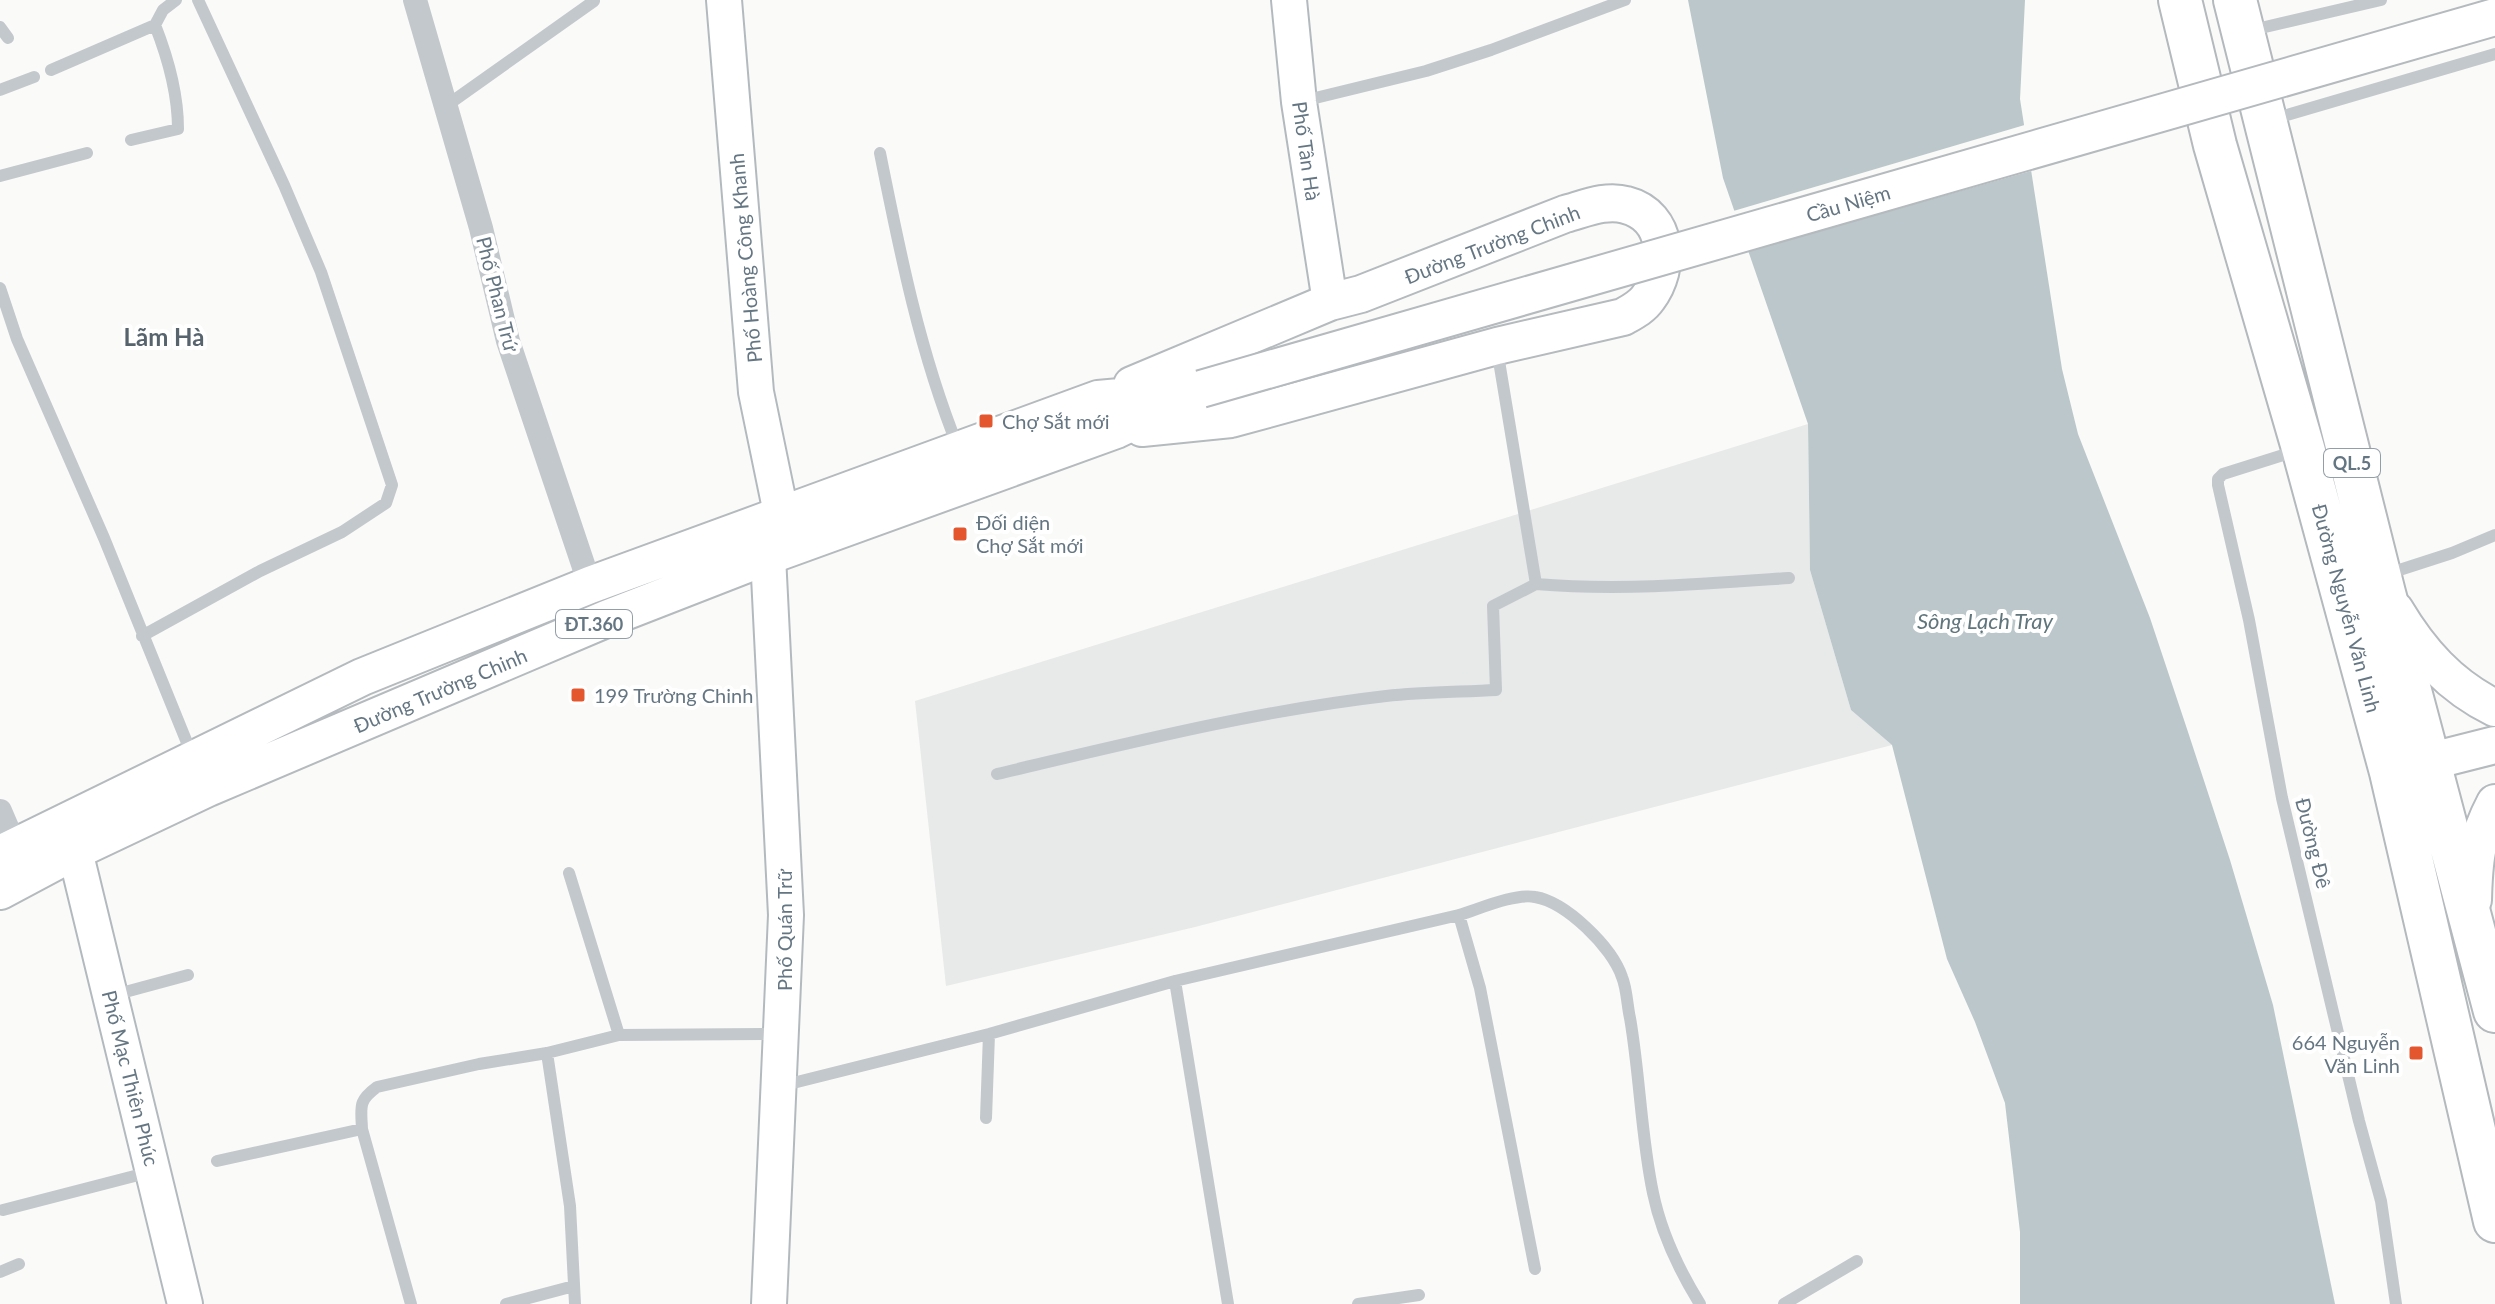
<svg xmlns="http://www.w3.org/2000/svg" width="2495" height="1304" font-family="Lato,sans-serif">
  <rect width="100%" height="100%" fill="#fafaf8"/>
  <!-- built -->
  <path fill="#e8e9e9" d="M 1808,424 L 1810,570 L 1851,710 L 1892,745 L 1195,927 L 946,986 L 915,701 Z"/>
  <!-- water -->
  <path fill="#bbc7cb" d="M 1688,0 L 2025,0 L 2020,99 L 2062,369 L 2078,434 L 2150,618 L 2189,735 L 2230,860 L 2273,1005 L 2335,1304 L 2020,1304 L 2020,1232 L 2005,1103 L 1975,1022 L 1947,959 L 1892,745 L 1851,710 L 1810,570 L 1808,424 L 1723,178 Z"/>
  <!-- pier -->
  <path fill="#fafaf8" d="M 2028,124 L 2035,170 L 1744,252 L 1730,212 Z"/>
  <g fill="none" stroke-linecap="round" stroke-linejoin="round">
    <!-- secondary casing -->
    <g stroke="#b3babf" stroke-width="38">
      <path id="secondary" d="M 724,0 L 756,392 L 781,513
        M 1289,0 L 1299,102 L 1330,302
        M 768,556 L 786,915 L 769,1304
        M 75,851 L 185,1304"/>
    </g>
    <!-- primary casing -->
    <g stroke="#b5babe" stroke-width="40">
      <path id="primary" d="M 1132,385 L 1330,302 L 1361,294 L 1565,214 C 1584,209 1606,199 1626,205 C 1669,216 1671,268 1648,298 C 1642,307 1632,312 1623,317 L 1497,346 L 1231,419 L 1142,428
        M 2395,610 C 2420,652 2450,686 2495,708
        M 2404,768 L 2495,745
        M 0,854 L 362,677 L 590,585 L 1098,399 L 1176,392
        M 0,891 L 75,851 L 208,788 L 606,619 L 768,556 L 1116,430 L 1201,389
        M 2473,900 C 2474,860 2476,839 2495,803"/>
    </g>
    <!-- highway casing -->
    <g stroke="#b4b9bd" stroke-width="46">
      <path id="highway" d="M 2180,0 L 2215,145 L 2303,448 L 2391,772 L 2495,1221
        M 2235,0 L 2384,593 L 2495,1011"/>
    </g>
    <!-- lane -->
    <path stroke="#c3c8cc" stroke-width="12" d="M 0,27 L 8,38
      M 2248,31 L 2381,0
      M 51,70 L 155,25 L 163,10 L 176,0
      M 0,90 L 34,77
      M 1303,101 L 1426,71 L 1491,50 L 1625,0
      M 446,106 L 594,1
      M 2270,120 L 2495,54
      M 131,140 L 178,129 C 178,94 168,58 155,25
      M 880,153 C 900,253 920,353 958,447
      M 0,176 L 87,153
      M 0,288 L 17,339 L 104,538 L 192,755
      M 2296,451 L 2223,474 L 2218,479 L 2218,485 L 2249,620 L 2282,798 L 2359,1121 L 2381,1201 L 2396,1304
      M 2387,574 L 2452,553 L 2495,535
      M 1536,584 C 1621,591 1704,584 1789,578
      M 142,636 L 260,571 L 342,532 L 386,503 L 392,485 L 321,272 L 284,185 L 198,0
      M 997,774 C 1125,744 1255,711 1386,696 C 1422,692 1460,692 1496,690 L 1493,606 L 1536,584 L 1497,349
      M 569,873 L 619,1035
      M 1459,915 C 1479,909 1515,893 1535,897 C 1566,902 1612,947 1622,977 C 1627,989 1627,1005 1630,1018 C 1640,1076 1641,1136 1653,1193 C 1661,1232 1679,1270 1700,1304
      M 1175,981 L 1228,1304
      M 114,995 L 188,975
      M 547,1053 L 570,1206 L 575,1304
      M 781,1086 L 989,1034 L 1175,981 L 1459,915 L 1480,988 L 1535,1269
      M 986,1118 L 989,1034
      M 217,1161 L 362,1129
      M 3,1210 L 150,1172
      M 0,1272 L 19,1264
      M 411,1304 L 362,1129 C 361,1106 358,1101 377,1087 L 479,1064 L 547,1053 L 619,1035 L 779,1034
      M 506,1304 L 574,1286
      M 1358,1304 L 1419,1295
      M 1784,1304 L 1857,1261"/>
    <!-- street -->
    <path stroke="#c3c8cc" stroke-width="24" d="M 415,0 L 481,228 L 508,341 L 590,585
      M 0,811 L 15,846"/>
    <!-- secondary -->
    <use href="#secondary" stroke="#fff" stroke-width="34"/>
    <!-- primary -->
    <use href="#primary" stroke="#fff" stroke-width="36"/>
    <!-- highway -->
    <use href="#highway" stroke="#fff" stroke-width="42"/>
    <!-- primary-bridge casing -->
    <g stroke="#b5babe" stroke-width="40" stroke-linecap="butt">
      <path id="primary-bridge" d="M 1201,389 L 2495,17"/>
    </g>
    <!-- primary-bridge -->
    <use href="#primary-bridge" stroke="#fff" stroke-width="36"/>
  </g>
  <!-- markers -->
  <g fill="#e4572e" stroke="#fff" stroke-width="3">
    <rect x="978" y="413" width="16" height="16" rx="4"/>
    <rect x="952" y="526" width="16" height="16" rx="4"/>
    <rect x="570" y="687" width="16" height="16" rx="4"/>
    <rect x="2408" y="1045" width="16" height="16" rx="4"/>
  </g>
  <g text-anchor="middle" dominant-baseline="central" stroke-width="8" stroke-linejoin="round" paint-order="stroke">
    <!-- shield labels -->
    <g fill="#fff" stroke="#939fa8" stroke-width="2">
      <rect x="2324" y="449" width="56" height="28" rx="6"/>
      <rect x="556" y="610" width="76" height="28" rx="6"/>
    </g>
    <g font-size="18" font-weight="bold" fill="#657683">
      <text x="2352" y="463">QL.5</text>
      <text x="594" y="624">ĐT.360</text>
    </g>
    <!-- street labels -->
    <g font-size="20" fill="#657683" stroke="#fff">
      <text transform="translate(1307 151) rotate(82)">Phố Tân Hà</text>
      <text transform="translate(1848 203) rotate(-16)">Cầu Niệm</text>
      <text transform="translate(1492 244) rotate(-21)">Đường Trường Chinh</text>
      <text transform="translate(745 258) rotate(-95)">Phố Hoàng Công Khanh</text>
      <text transform="translate(498 294) rotate(76)">Phố Phan Trứ</text>
      <text transform="translate(2347 608) rotate(75)">Đường Nguyễn Văn Linh</text>
      <text transform="translate(440 690) rotate(-23)">Đường Trường Chinh</text>
      <text transform="translate(2314 843) rotate(76)">Đường Đê</text>
      <text transform="translate(784 930) rotate(-90)">Phố Quán Trữ</text>
      <text transform="translate(131 1078) rotate(76)">Phố Mạc Thiên Phúc</text>
    </g>
    <!-- poi labels -->
    <g font-size="20" fill="#657683" stroke="#fff" text-anchor="start">
      <text x="1002" y="421">Chợ Sắt mới</text>
      <text x="976" y="522">Đối diện<tspan x="976" dy="23">Chợ Sắt mới</tspan></text>
      <text x="594" y="695">199 Trường Chinh</text>
      <text x="2400" y="1042" text-anchor="end">664 Nguyễn<tspan x="2400" dy="23">Văn Linh</tspan></text>
    </g>
    <!-- water labels -->
    <g font-size="22" font-style="italic" fill="#60757c" stroke="#fff">
      <text x="1985" y="620">Sông Lạch Tray</text>
    </g>
    <!-- quarter labels -->
    <g font-size="24" font-weight="bold" fill="#57646e" stroke="#fff">
      <text x="164" y="336">Lãm Hà</text>
    </g>
  </g>
</svg>
